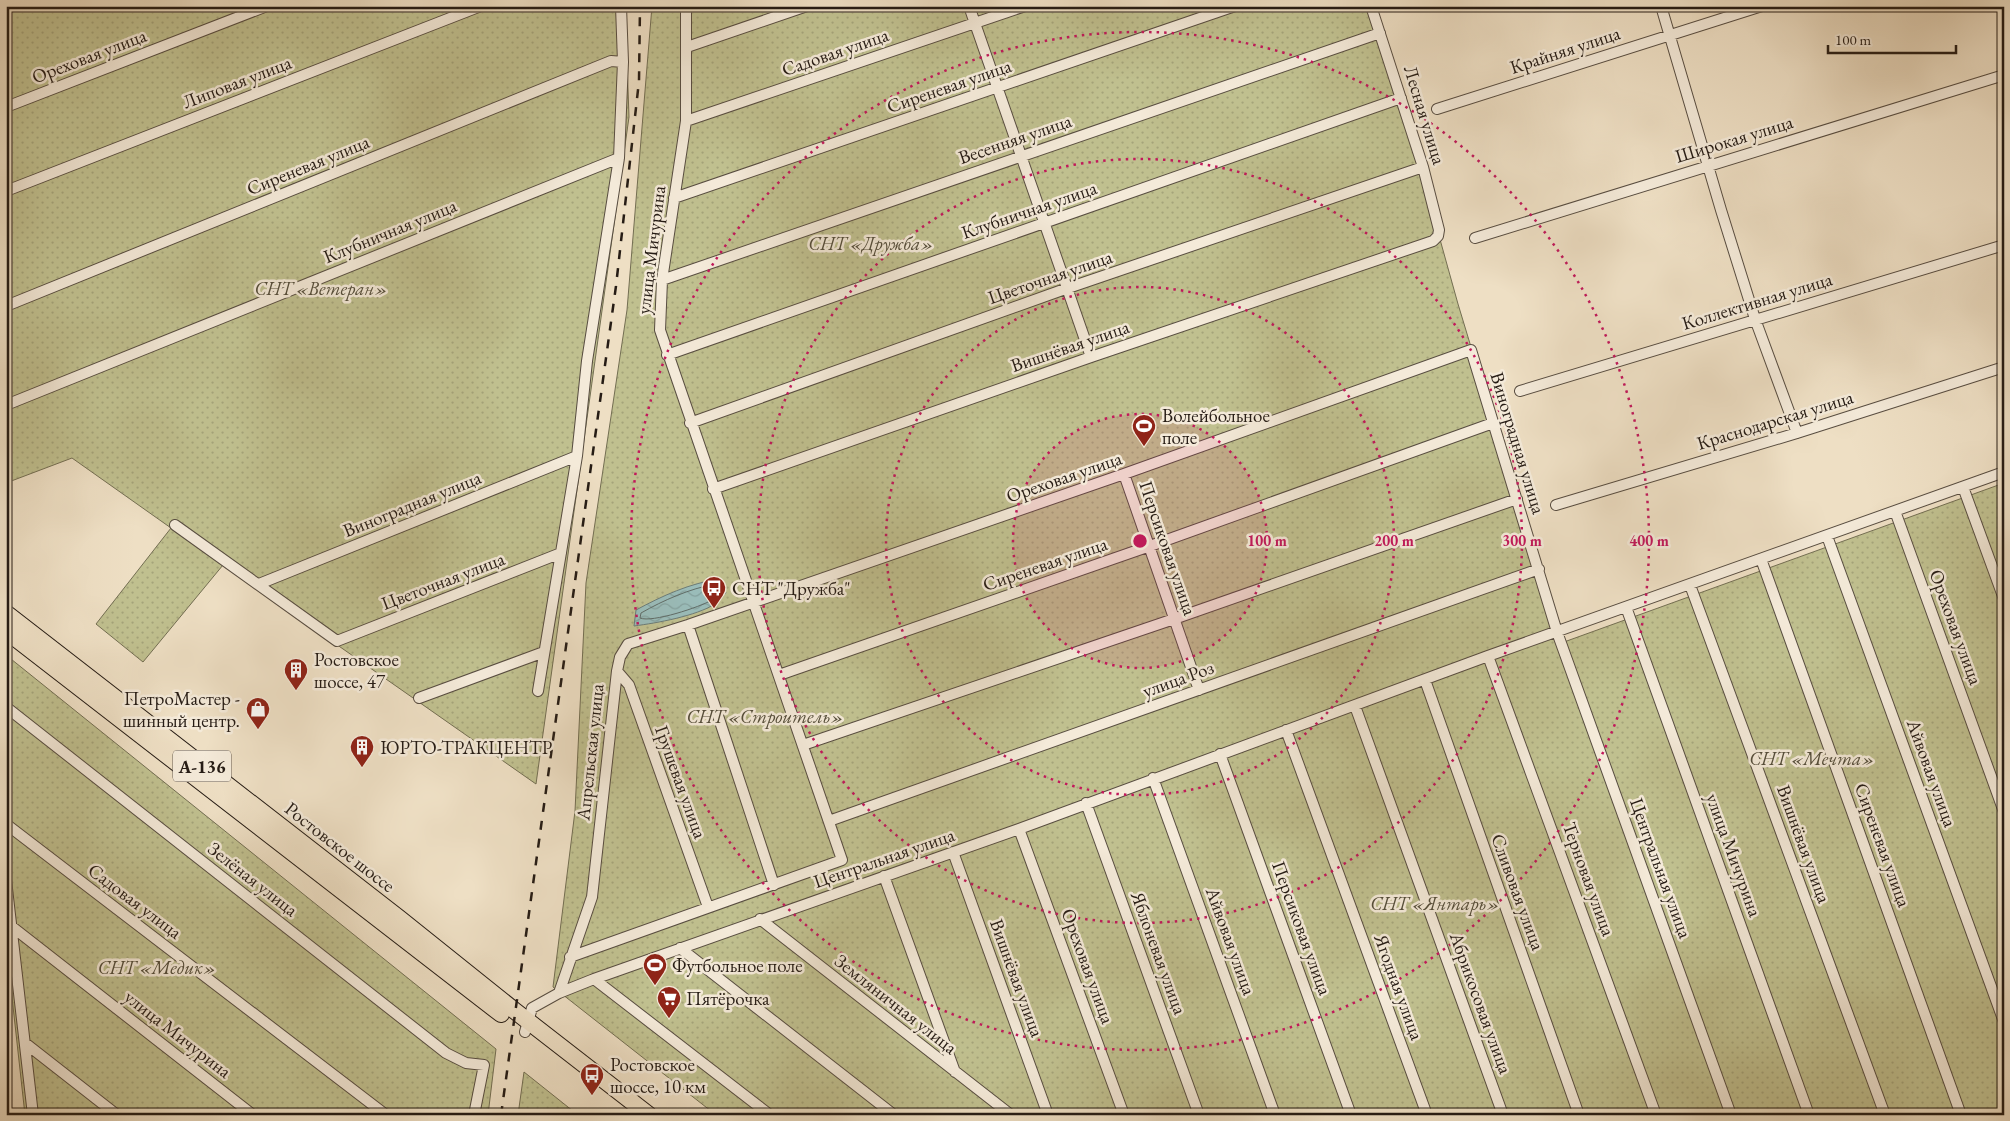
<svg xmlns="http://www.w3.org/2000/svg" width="2010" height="1121" font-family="'EB Garamond',serif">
  <defs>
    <pattern id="grass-dots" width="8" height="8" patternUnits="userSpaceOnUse" patternTransform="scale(1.25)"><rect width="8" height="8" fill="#c0c08f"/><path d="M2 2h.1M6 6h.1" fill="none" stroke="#a5a47a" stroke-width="1.8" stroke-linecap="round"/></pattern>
    <pattern id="water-waves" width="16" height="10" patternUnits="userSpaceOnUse" patternTransform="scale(1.25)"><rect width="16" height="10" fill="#9abcb9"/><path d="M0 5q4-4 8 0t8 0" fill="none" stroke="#85a19e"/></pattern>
  </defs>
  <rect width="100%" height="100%" fill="#eedfc4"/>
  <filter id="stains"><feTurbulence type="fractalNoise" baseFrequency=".004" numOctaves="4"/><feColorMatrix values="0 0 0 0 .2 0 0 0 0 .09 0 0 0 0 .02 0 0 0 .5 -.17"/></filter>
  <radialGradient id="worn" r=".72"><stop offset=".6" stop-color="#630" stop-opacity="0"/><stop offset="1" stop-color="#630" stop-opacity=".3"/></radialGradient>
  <!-- grass -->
  <path fill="url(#grass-dots)" stroke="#736e52" d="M 6,6 L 625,6 L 629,117 L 536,784 L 223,565 L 143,662 L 96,624 L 171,528 L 72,458 L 6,483 Z
    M 652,6 L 1375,6 L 1458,304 L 1517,499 L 1564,642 L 2004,483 L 2004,1115 L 716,1115 L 553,987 L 575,811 L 586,583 L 627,310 Z
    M 6,655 L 496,1049 L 488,1115 L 25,1115 L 6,943 Z
    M 524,1072 L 578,1115 L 518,1115 Z"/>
  <!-- water -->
  <path fill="url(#water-waves)" stroke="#6c7c77" d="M 720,579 L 726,593 C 723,596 719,601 715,604 C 696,616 657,623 634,626 L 636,610 C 662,596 690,583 720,579 Z"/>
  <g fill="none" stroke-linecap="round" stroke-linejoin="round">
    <!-- shore -->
    <path stroke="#606c67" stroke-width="1" d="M 715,584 L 720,591 C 717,594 715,598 712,600 C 700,607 652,623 640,618 L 641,613 C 664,600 689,589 715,584 Z"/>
    <!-- minor casing -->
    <g stroke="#584d41" stroke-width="12">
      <path id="minor" d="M 969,6 L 1091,357
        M 1661,6 L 1721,210 L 1755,319 L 1797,433
        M 2003,6 L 2004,9
        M 6,8 L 14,6
        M 687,47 L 807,6
        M 6,107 L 267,6
        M 1437,109 L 1762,6
        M 686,121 L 1025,6
        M 6,191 L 481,6
        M 674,198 L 1235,6
        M 1475,238 L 2004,75
        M 662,280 L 1380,33
        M 6,306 L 611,61 L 623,62
        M 667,355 L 1401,98
        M 1520,391 L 2004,245
        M 6,405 L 619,158
        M 690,423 L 1068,288 L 1423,167
        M 1124,474 L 1199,690
        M 1963,487 L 2004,599
        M 713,489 L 1091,357 L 1433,241 L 1438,236 L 1439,230 L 1423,167 L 1371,6
        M 1556,505 L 1797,433 L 2004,367
        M 1895,511 L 2004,812
        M 175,525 L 337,641 L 561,553
        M 1827,536 L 2004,1022
        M 1761,559 L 1961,1115
        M 259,584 L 577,456
        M 1690,585 L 1885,1115
        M 1626,607 L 1809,1115
        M 688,625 L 774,885
        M 1488,656 L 1656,1115
        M 617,671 L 629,685 L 708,907
        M 779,675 L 1150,546 L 1493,423
        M 1425,680 L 1579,1115
        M 538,691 L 577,456 L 587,361 L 619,158 L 623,62 L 621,6
        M 419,698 L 544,652
        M 1355,706 L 1503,1115
        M 6,707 L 446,1053 L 466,1063 L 484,1065 L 474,1115
        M 1286,730 L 1427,1115
        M 803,745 L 1174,619 L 1517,499
        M 1220,754 L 1351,1115
        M 1153,778 L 1275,1115
        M 1086,803 L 1199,1115
        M 829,821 L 1539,569
        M 6,824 L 386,1115
        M 1019,829 L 1124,1115
        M 953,852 L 1048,1115
        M 884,876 L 955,1072
        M 6,880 L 33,1115
        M 760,919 L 1011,1115
        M 11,926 L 253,1115
        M 680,948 L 894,1115
        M 570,957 L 842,860 L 660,330 L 662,280 L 686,121 L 686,6
        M 594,979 L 770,1115
        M 559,993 L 592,897 L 617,671 L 620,657 L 628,644 L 688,625 L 1124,474 L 1471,350 L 1557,632 L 1731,1115
        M 525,1032 L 532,1008 L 559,993 L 594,979 L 1019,829 L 1488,656 L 2004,472
        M 25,1043 L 117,1115"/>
    </g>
    <!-- trunk casing -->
    <g stroke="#261c15" stroke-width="18">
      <path id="trunk" d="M 6,613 L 399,918 L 515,1011 L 649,1115
        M 6,631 L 501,1014"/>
    </g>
    <!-- minor -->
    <use href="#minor" stroke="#f4ead9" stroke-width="10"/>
    <!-- trunk -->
    <use href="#trunk" stroke="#eedfc4" stroke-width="16"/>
    <!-- rail -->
    <path stroke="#261c15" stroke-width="2.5" stroke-dasharray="9 9" stroke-linecap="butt" d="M 501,1115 L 616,286 L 639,81 L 640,6"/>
  </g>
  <!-- distance rings -->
  <circle cx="1140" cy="541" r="127" fill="#c2185b" fill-opacity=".12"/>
  <g fill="none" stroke="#c2185b" stroke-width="2.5" stroke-dasharray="2.5 5">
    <circle cx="1140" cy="541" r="127"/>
    <circle cx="1140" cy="541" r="254"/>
    <circle cx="1140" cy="541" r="382"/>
    <circle cx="1140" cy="541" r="509"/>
  </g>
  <!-- icons -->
  <defs>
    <g id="stadium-pin" transform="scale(1.25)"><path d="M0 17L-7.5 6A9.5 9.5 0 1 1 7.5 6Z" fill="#8f2418" stroke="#f4ead9"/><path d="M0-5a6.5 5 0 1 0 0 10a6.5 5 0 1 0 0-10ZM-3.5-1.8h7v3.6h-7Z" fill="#fff"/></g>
    <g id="bus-pin" transform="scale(1.25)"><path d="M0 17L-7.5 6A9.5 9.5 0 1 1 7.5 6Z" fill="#8f2418" stroke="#f4ead9"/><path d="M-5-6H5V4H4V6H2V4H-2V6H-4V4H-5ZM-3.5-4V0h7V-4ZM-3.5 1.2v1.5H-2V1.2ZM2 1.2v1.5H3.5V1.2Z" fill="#fff"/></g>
    <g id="building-pin" transform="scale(1.25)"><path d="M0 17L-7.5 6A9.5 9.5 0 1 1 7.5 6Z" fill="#8f2418" stroke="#f4ead9"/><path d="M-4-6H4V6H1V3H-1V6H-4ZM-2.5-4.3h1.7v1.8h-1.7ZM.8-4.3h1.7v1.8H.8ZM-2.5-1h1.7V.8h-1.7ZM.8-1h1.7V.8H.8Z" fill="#fff"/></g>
    <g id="shop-pin" transform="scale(1.25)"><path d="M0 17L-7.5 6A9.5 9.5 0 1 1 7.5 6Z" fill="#8f2418" stroke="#f4ead9"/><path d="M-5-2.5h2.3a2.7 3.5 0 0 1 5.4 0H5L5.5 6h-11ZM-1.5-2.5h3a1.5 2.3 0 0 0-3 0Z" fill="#fff"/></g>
    <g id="supermarket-pin" transform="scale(1.25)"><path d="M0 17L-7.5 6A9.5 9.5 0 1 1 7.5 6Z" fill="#8f2418" stroke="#f4ead9"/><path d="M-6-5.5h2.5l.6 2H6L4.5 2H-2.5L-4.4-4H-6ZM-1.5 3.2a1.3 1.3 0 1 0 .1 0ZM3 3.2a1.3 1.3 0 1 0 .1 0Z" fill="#fff"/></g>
  </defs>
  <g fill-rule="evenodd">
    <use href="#stadium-pin" x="1144" y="426"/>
    <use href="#bus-pin" x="714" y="588"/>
    <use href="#building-pin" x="296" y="670"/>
    <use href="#shop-pin" x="258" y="709"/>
    <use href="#building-pin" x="362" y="747"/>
    <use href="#stadium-pin" x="655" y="965"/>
    <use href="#supermarket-pin" x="669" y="998"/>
    <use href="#bus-pin" x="592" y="1075"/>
  </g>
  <g text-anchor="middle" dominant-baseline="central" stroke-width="5" stroke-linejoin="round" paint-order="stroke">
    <!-- shield labels -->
    <rect fill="#f4ead9" stroke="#645a50" stroke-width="1" x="173" y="750.5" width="58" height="31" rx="4"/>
    <g font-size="18" font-weight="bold" fill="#261c15">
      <text x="202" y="766">А-136</text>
    </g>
    <!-- street labels -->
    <g font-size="19" fill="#261c15" stroke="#f4ead9">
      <text transform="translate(1565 50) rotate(-18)">Крайняя улица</text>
      <text transform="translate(835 52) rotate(-19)">Садовая улица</text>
      <text transform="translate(89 56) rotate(-21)">Ореховая улица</text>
      <text transform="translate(237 82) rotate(-21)">Липовая улица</text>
      <text transform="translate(949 86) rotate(-19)">Сиреневая улица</text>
      <text transform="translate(1425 115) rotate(73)">Лесная улица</text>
      <text transform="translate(1015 139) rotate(-19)">Весенняя улица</text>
      <text transform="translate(1734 139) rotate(-17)">Широкая улица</text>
      <text transform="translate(308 165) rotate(-22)">Сиреневая улица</text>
      <text transform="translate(1029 210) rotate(-19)">Клубничная улица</text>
      <text transform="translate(390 231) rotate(-22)">Клубничная улица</text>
      <text transform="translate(651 250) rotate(-83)">улица Мичурина</text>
      <text transform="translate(1050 277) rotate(-19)">Цветочная улица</text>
      <text transform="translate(1757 301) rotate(-17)">Коллективная улица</text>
      <text transform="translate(1070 346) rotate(-19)">Вишнёвая улица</text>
      <text transform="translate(1775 420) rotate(-17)">Краснодарская улица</text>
      <text transform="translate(1518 443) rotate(73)">Виноградная улица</text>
      <text transform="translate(1064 477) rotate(-19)">Ореховая улица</text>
      <text transform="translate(412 504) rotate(-22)">Виноградная улица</text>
      <text transform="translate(1168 548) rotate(71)">Персиковая улица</text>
      <text transform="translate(1045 564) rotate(-19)">Сиреневая улица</text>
      <text transform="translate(443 581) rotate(-21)">Цветочная улица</text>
      <text transform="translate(1956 627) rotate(70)">Ореховая улица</text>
      <text transform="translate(1178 679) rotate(-20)">улица Роз</text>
      <text transform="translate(590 752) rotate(-84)">Апрельская улица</text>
      <text transform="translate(1932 773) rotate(70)">Айвовая улица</text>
      <text transform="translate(681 782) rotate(70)">Грушевая улица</text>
      <text transform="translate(1804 844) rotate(70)">Вишнёвая улица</text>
      <text transform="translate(1883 845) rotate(70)">Сиреневая улица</text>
      <text transform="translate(340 847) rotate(38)">Ростовское шоссе</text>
      <text transform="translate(1734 855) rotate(70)">улица Мичурина</text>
      <text transform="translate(884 858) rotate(-19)">Центральная улица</text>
      <text transform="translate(1661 868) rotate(70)">Центральная улица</text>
      <text transform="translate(253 879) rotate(38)">Зелёная улица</text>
      <text transform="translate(1589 879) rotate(70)">Терновая улица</text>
      <text transform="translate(1518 892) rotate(70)">Сливовая улица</text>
      <text transform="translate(135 901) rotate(37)">Садовая улица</text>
      <text transform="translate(1302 928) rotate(70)">Персиковая улица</text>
      <text transform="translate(1231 941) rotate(70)">Айвовая улица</text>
      <text transform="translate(1159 953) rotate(70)">Яблоневая улица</text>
      <text transform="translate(1088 966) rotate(70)">Ореховая улица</text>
      <text transform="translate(1017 978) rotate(70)">Вишнёвая улица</text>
      <text transform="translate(1399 987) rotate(70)">Ягодная улица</text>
      <text transform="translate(1481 1003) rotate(70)">Абрикосовая улица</text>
      <text transform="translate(896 1004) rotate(38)">Земляничная улица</text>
      <text transform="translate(178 1034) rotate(38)">улица Мичурина</text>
    </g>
    <!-- park labels -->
    <g font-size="19" font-style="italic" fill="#544d3a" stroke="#f4ead9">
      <text x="871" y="243">СНТ «Дружба»</text>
      <text x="321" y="288">СНТ «Ветеран»</text>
      <text x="765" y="716">СНТ «Строитель»</text>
      <text x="1812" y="758">СНТ «Мечта»</text>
      <text x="1435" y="903">СНТ «Янтарь»</text>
      <text x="157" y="967">СНТ «Медик»</text>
    </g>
    <!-- poi labels -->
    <g font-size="19" fill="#261c15" stroke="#f4ead9" text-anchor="start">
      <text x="1162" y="415">Волейбольное<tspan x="1162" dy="22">поле</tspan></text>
      <text x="732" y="588">СНТ "Дружба"</text>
      <text x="314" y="659">Ростовское<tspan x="314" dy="22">шоссе, 47</tspan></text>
      <text x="240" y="698" text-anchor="end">ПетроМастер -<tspan x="240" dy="22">шинный центр.</tspan></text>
      <text x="380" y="747">ЮРТО-ТРАКЦЕНТР</text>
      <text x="672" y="965">Футбольное поле</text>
      <text x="686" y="998">Пятёрочка</text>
      <text x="610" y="1064">Ростовское<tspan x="610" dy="22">шоссе, 10 км</tspan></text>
    </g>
  </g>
  <circle cx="1140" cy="541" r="8" fill="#c2185b" stroke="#f4ead9" stroke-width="2.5"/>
  <g font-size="15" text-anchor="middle" font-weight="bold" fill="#c2185b" stroke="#f4ead9" stroke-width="5" stroke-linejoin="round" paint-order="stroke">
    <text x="1267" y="546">100 m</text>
    <text x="1394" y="546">200 m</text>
    <text x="1522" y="546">300 m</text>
    <text x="1649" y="546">400 m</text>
  </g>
  <!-- margin -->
  <rect width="2010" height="1121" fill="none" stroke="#eedfc4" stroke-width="25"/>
  <rect x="8" y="8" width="1995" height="1106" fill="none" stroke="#261c15" stroke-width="2.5"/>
  <rect x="12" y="12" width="1985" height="1096" fill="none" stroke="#261c15"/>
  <!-- scale -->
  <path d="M1828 45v8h128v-8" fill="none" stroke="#261c15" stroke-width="2.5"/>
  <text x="1835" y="45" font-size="15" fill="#261c15" stroke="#f4ead9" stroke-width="4" paint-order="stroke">100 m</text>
  <rect width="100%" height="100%" filter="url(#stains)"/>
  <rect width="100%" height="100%" fill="url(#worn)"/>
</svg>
